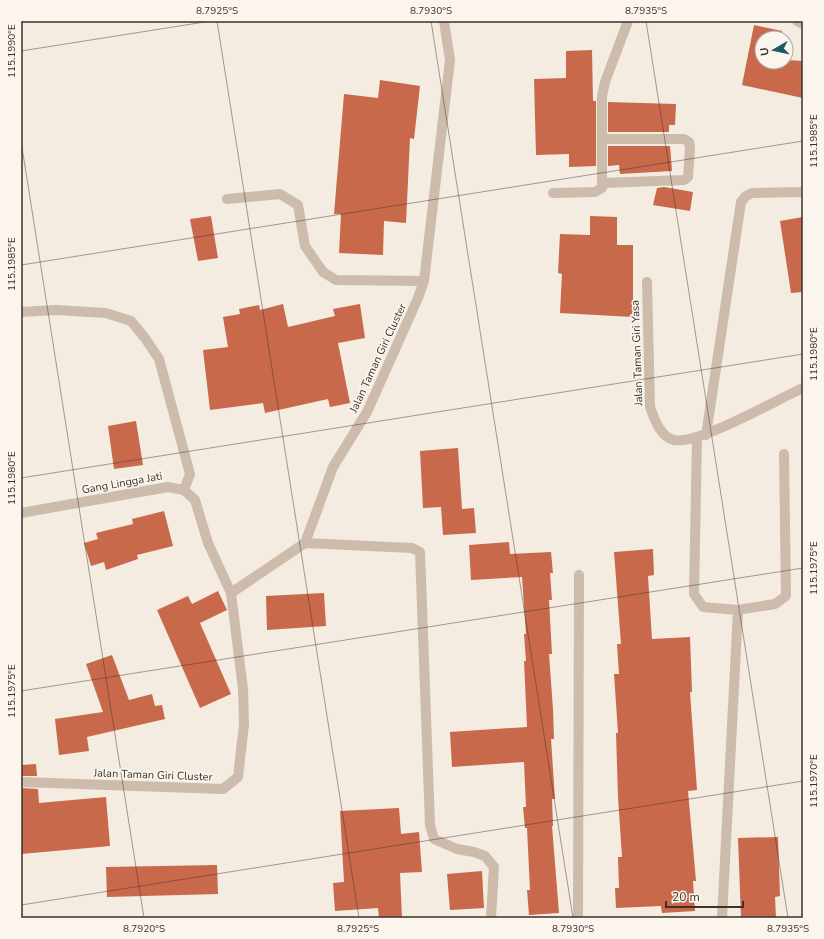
<svg xmlns="http://www.w3.org/2000/svg" width="824" height="939" font-family="'Nunito Sans',sans-serif">
  <rect width="100%" height="100%" fill="#f4ebe1"/>
  <!-- building -->
  <path fill="#c8694b" d="M 754,25 L 782,31 L 781,38 L 762,38 L 762,62 L 786,62 L 786,60 L 803,61 L 803,98 L 742,85 Z
    M 592,50 L 593,101 L 596,101 L 596,166 L 569,167 L 569,154 L 536,155 L 534,79 L 566,78 L 566,51 Z
    M 380,80 L 420,86 L 414,139 L 410,138 L 406,223 L 384,221 L 383,255 L 339,253 L 341,214 L 334,214 L 344,94 L 378,98 Z
    M 608,102 L 676,104 L 675,125 L 669,125 L 669,132 L 608,132 Z
    M 608,146 L 670,146 L 672,171 L 620,174 L 619,165 L 608,166 Z
    M 664,187 L 693,192 L 690,211 L 653,205 L 657,188 Z
    M 211,216 L 218,258 L 198,261 L 190,219 Z
    M 590,216 L 617,217 L 617,245 L 633,245 L 633,317 L 560,313 L 562,274 L 558,273 L 560,234 L 590,235 Z
    M 803,217 L 803,292 L 791,293 L 780,221 Z
    M 283,304 L 288,327 L 335,316 L 333,309 L 360,304 L 365,338 L 338,343 L 350,403 L 330,407 L 328,399 L 265,413 L 263,403 L 210,410 L 203,350 L 228,347 L 223,317 L 240,314 L 239,309 L 259,305 L 260,310 Z
    M 136,421 L 143,465 L 114,469 L 108,426 Z
    M 458,448 L 462,509 L 474,508 L 476,533 L 443,535 L 441,507 L 423,508 L 420,451 Z
    M 164,511 L 173,546 L 137,555 L 138,559 L 106,570 L 104,562 L 91,566 L 84,543 L 98,539 L 96,533 L 133,524 L 132,519 Z
    M 509,542 L 510,554 L 551,552 L 553,573 L 550,573 L 552,600 L 549,600 L 552,654 L 549,654 L 553,709 L 554,739 L 551,739 L 555,799 L 552,799 L 553,826 L 552,826 L 559,913 L 529,915 L 527,890 L 530,890 L 527,828 L 525,828 L 523,807 L 526,807 L 524,762 L 452,767 L 450,732 L 527,727 L 524,661 L 526,661 L 524,634 L 526,634 L 522,577 L 471,580 L 469,545 Z
    M 653,549 L 654,575 L 648,576 L 652,639 L 690,637 L 692,692 L 690,692 L 697,790 L 688,791 L 696,881 L 693,881 L 695,911 L 662,913 L 661,906 L 616,908 L 615,888 L 619,888 L 618,857 L 622,857 L 618,797 L 616,733 L 618,733 L 614,674 L 619,674 L 617,644 L 621,644 L 614,552 Z
    M 218,591 L 227,610 L 200,623 L 231,694 L 200,708 L 157,610 L 188,596 L 192,604 Z
    M 324,593 L 326,626 L 267,630 L 266,596 Z
    M 112,655 L 129,700 L 152,694 L 155,706 L 162,705 L 165,719 L 87,737 L 89,751 L 59,755 L 55,719 L 103,712 L 86,664 Z
    M 36,764 L 37,776 L 21,776 L 21,765 Z
    M 21,788 L 38,789 L 39,803 L 106,797 L 110,846 L 21,854 Z
    M 399,808 L 401,834 L 419,832 L 422,872 L 400,873 L 402,918 L 379,918 L 378,908 L 335,911 L 333,883 L 344,882 L 340,811 Z
    M 778,837 L 780,896 L 775,897 L 776,918 L 741,918 L 738,838 Z
    M 217,865 L 218,894 L 107,897 L 106,867 Z
    M 482,871 L 484,908 L 450,910 L 447,874 Z"/>
  <g fill="none" stroke-linecap="round" stroke-linejoin="round">
    <!-- minor -->
    <path stroke="#cdbbac" stroke-width="10" d="M 797,21 L 803,24
      M 603,139 L 684,139 L 689,142 L 690,147 L 688,177 L 684,180 L 603,183
      M 553,193 L 595,192 L 602,188 L 602,96 L 605,82 L 628,21
      M 227,199 L 280,194 L 298,205 L 305,246 L 323,272 L 336,280 L 424,281
      M 647,282 L 650,407 C 654,418 660,437 674,440 C 698,445 778,399 803,388
      M 21,312 L 56,310 L 106,313 L 131,321 L 145,338 L 159,359 L 190,474 L 184,490
      M 706,435 L 741,202 L 746,196 L 752,193 L 803,192
      M 697,438 L 694,594 L 703,607 L 738,610 L 775,604 L 786,596 L 784,454
      M 21,513 L 168,487 L 184,490 L 195,500 L 208,543 L 231,593
      M 305,543 L 412,548 L 420,552 L 430,825 L 434,839 L 457,849 L 474,852 L 485,856 L 494,867 L 491,918
      M 21,782 L 223,789 L 238,777 L 244,724 L 243,689 L 231,593 L 305,543 L 333,467 L 367,412 L 418,298 L 424,281 L 450,60 L 444,21
      M 578,918 L 579,575
      M 722,918 L 738,610"/>
  </g>
  <!-- ticks -->
  <path fill="none" stroke="#3b302b" stroke-width="1" stroke-opacity="0.45" d="M 217,21 L 359,918M 431,21 L 573,918M 646,21 L 788,918M 21,51 L 211,21M 21,141 L 144,918M 21,265 L 803,141M 21,478 L 803,354M 21,691 L 803,568M 21,905 L 803,781"/>
  <g text-anchor="middle" dominant-baseline="central" stroke-width="3.5" stroke-linejoin="round" paint-order="stroke">
    <!-- street labels -->
    <g font-size="11" fill="#3b302b" stroke="#fbf5ee">
      <text transform="translate(637 353) rotate(-92)">Jalan Taman Giri Yasa</text>
      <text transform="translate(378 358) rotate(-65)">Jalan Taman Giri Cluster</text>
      <text transform="translate(122 483) rotate(-10)">Gang Lingga Jati</text>
      <text transform="translate(153 775) rotate(2)">Jalan Taman Giri Cluster</text>
    </g>
  </g>
  <!-- border -->
  <rect width="824" height="939" fill="none" stroke="#fbf5ee" stroke-width="44"/>
  <!-- north arrow -->
  <g transform="translate(774 50) rotate(261)"><circle r="19" fill="#fbf5ee" stroke="#aea6a0"/>
  <path d="M0-3L7 15L0 10L-7 15Z" fill="#1f5a5e"/>
  <text y="-6" font-size="11" font-weight="bold" text-anchor="middle" fill="#3b302b">U</text>
  </g>
  <!-- scale -->
  <path d="M666 901v6h77v-6" fill="none" stroke="#3b302b" stroke-width="2"/>
  <text x="672" y="901" font-size="12" fill="#3b302b" stroke="#fbf5ee" stroke-width="3" paint-order="stroke">20 m</text>
  <rect x="22" y="22" width="780" height="895" fill="none" stroke="#3b302b" stroke-width="1.5"/>
  <g font-size="10" text-anchor="middle" fill="#3b302b">
    <text x="217" y="14">8.7925°S</text>
    <text x="431" y="14">8.7930°S</text>
    <text x="646" y="14">8.7935°S</text>
    <text transform="translate(11 51) rotate(-90)" y="4">115.1990°E</text>
    <text transform="translate(813 141) rotate(-90)" y="4">115.1985°E</text>
    <text transform="translate(11 264) rotate(-90)" y="4">115.1985°E</text>
    <text transform="translate(813 354) rotate(-90)" y="4">115.1980°E</text>
    <text transform="translate(11 478) rotate(-90)" y="4">115.1980°E</text>
    <text transform="translate(813 568) rotate(-90)" y="4">115.1975°E</text>
    <text transform="translate(11 691) rotate(-90)" y="4">115.1975°E</text>
    <text transform="translate(813 781) rotate(-90)" y="4">115.1970°E</text>
    <text x="144" y="932">8.7920°S</text>
    <text x="358" y="932">8.7925°S</text>
    <text x="573" y="932">8.7930°S</text>
    <text x="788" y="932">8.7935°S</text>
  </g>
</svg>
